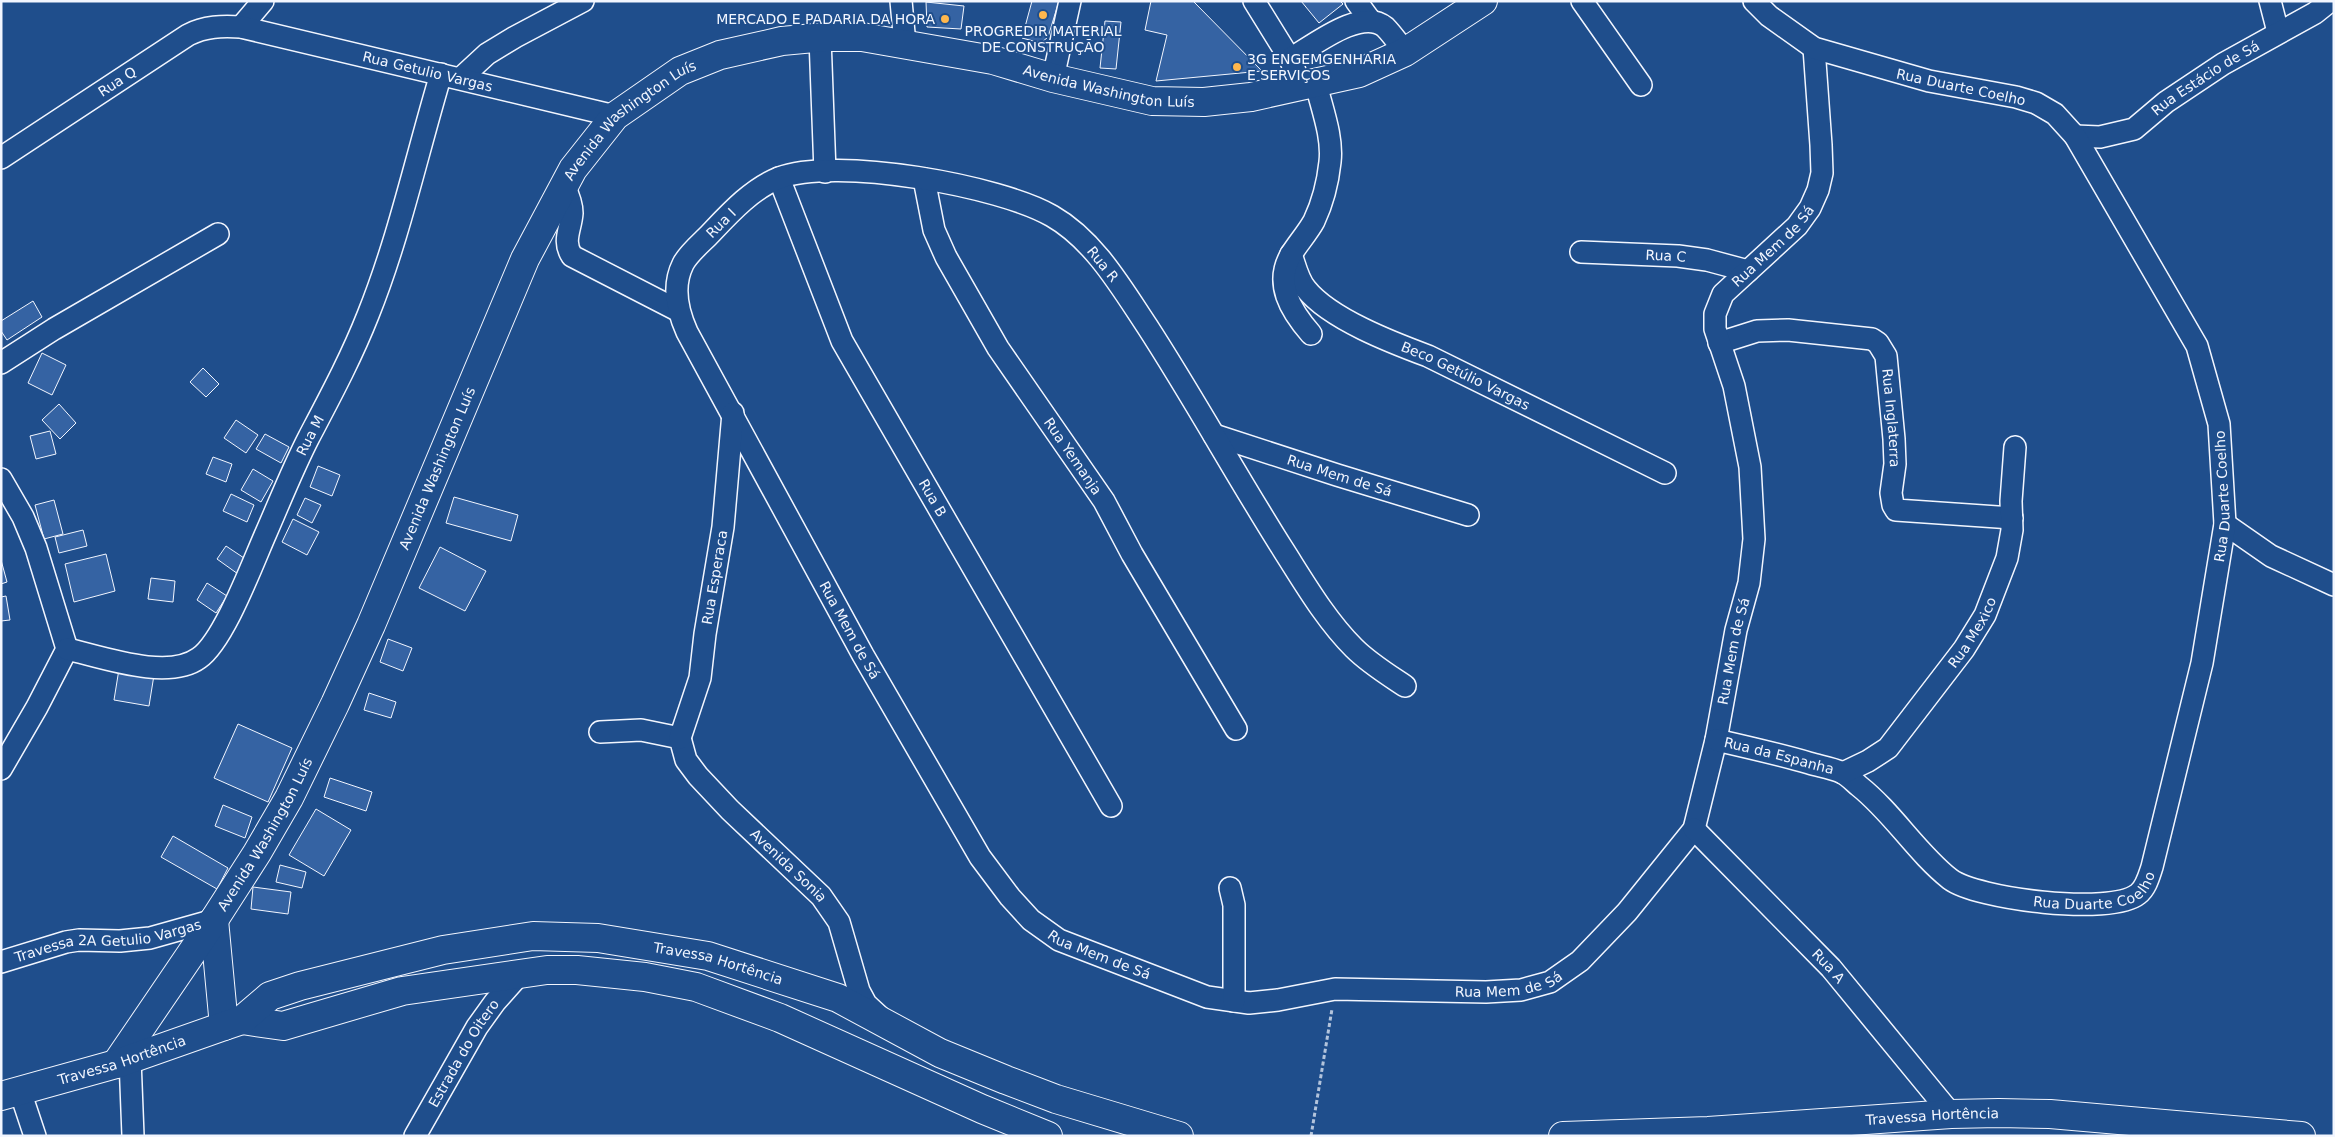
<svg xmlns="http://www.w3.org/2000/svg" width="2335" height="1137" font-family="'DejaVu Sans',sans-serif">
  <rect width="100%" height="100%" fill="#1f4e8c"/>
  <!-- building -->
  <path fill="#3563a3" stroke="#f2f6ff" d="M 1032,1 L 1059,1 L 1048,37 L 1041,43 L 1022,38 Z
    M 1151,1 L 1193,1 L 1262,71 L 1156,81 L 1167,35 L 1145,30 Z
    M 1301,1 L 1340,1 L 1343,4 L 1319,23 Z
    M 926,2 L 964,6 L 961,29 L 927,27 Z
    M 1105,21 L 1121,22 L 1116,69 L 1100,68 Z
    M 33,301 L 42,317 L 7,340 L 1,331 L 1,321 Z
    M 42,353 L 66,365 L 52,395 L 28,383 Z
    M 203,368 L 219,384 L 206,397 L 190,382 Z
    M 59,404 L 76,423 L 60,439 L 42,420 Z
    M 236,420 L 258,435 L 246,453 L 224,438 Z
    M 50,431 L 56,454 L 36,459 L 30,436 Z
    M 265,434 L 289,447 L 281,463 L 256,449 Z
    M 213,457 L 232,464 L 226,482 L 206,474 Z
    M 318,466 L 340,475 L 332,496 L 310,487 Z
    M 253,469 L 273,481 L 261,502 L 241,490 Z
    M 231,494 L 254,505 L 247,522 L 223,511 Z
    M 454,497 L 518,515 L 511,541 L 446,523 Z
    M 305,498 L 321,505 L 312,523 L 297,515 Z
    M 54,500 L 63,534 L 44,539 L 35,505 Z
    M 293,519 L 319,532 L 307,555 L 282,542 Z
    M 83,530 L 87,546 L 59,553 L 55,537 Z
    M 226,546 L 247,560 L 238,574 L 217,559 Z
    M 440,547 L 486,571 L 465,611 L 419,588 Z
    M 106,554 L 115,591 L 74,602 L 65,564 Z
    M 1,560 L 7,582 L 1,584 Z
    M 151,578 L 175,581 L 173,602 L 148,599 Z
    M 207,583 L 227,596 L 216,613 L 197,600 Z
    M 6,596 L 10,620 L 1,621 L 1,597 Z
    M 388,639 L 412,648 L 403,671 L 380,662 Z
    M 119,669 L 154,675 L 149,706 L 114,700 Z
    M 369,693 L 396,702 L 391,718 L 364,710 Z
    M 238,724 L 292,748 L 268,802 L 214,778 Z
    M 330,778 L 372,792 L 366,811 L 324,797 Z
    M 223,805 L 252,817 L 245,838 L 215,826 Z
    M 316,809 L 351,830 L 324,876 L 289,855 Z
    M 173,836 L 228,868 L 217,889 L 161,857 Z
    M 280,865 L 306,872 L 302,888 L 276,882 Z
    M 253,887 L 291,892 L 288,914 L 251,909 Z"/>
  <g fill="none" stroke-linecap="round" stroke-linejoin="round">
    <!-- minor casing -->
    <g stroke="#f2f6ff" stroke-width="24">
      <g id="minor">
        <path d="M 901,1 L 905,44"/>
        <path d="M 1254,1 L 1290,59 L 1295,71"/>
        <path d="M 1356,1 L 1370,20"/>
        <path d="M 1582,1 L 1641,85"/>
        <path d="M 2270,1 L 2278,32"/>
        <path d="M 241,27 L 263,1"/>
        <path d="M 820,38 L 825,172"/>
        <path d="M 1290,59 C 1313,46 1361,7 1385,27 C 1392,34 1399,44 1405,52"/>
        <path d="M 461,78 L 487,54 L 515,37 L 583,1"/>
        <path d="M 1053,78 L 1070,1"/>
        <path id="s1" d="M 2075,136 L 2100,137 L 2134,129 L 2166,102 L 2223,64 L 2315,13 L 2330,1"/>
        <path id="s2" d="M 1,158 L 188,35 C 205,26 222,26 241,27 L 615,116"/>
        <path id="s3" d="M 779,178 L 842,341 L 1111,806"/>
        <path id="s4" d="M 924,179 L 934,230 L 946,257 L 998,348 L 1104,501 L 1132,554 L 1236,729"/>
        <path d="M 564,186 C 568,194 572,204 572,213 C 571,229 562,241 572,256 L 677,310"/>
        <path id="s5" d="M 1581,252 L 1678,256 L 1707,260 L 1748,271"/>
        <path id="s6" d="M 1291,254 C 1295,265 1298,280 1306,289 C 1330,319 1393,343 1428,356 L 1665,473"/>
        <path d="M 1311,334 C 1291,311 1273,283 1292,253 C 1299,242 1308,232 1314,221 C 1322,204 1328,181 1330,162 C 1333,137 1322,109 1316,84"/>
        <path id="s7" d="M 1719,343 L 1757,331 L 1788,330 L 1872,339 L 1878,343 L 1886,356 L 1894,439 L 1895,464 L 1891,493 L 1893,505 L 1896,510 L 2012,518"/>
        <path d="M 1,363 L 54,329 L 218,234"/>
        <path id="s8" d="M 1214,435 L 1337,475 L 1468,515"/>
        <path d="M 1,479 L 23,517 L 36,548 L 67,649 L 37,707 L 1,769"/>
        <path d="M 2225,524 L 2271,556 L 2334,585"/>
        <path id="s9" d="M 67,649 C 102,657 168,681 199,658 C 224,641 253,562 266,533 C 280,501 293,468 309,437 C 330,397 351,358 368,315 C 399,238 417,154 441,74"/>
        <path id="s10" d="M 1405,686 C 1387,674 1369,663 1354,648 C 1326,620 1305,584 1284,551 C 1237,477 1195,400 1147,326 C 1121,287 1094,240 1052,216 C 1001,186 835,156 779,178 C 751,189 728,215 708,236 C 700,244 688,254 683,264 C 672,286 678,312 687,332 L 863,655 L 980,857 L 1010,897 L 1031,920 L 1059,940 L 1207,997 L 1249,1003 L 1278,1000 L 1335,989 L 1486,992 L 1521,990 L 1550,982 L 1580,961 L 1627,912 L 1694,829 L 1716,740 L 1736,630 L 1749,583 L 1754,539 L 1750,467 L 1734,386 L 1715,329 L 1715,314 L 1723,294 L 1797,226 L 1810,208 L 1818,190 L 1822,173 L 1821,145 L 1814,48"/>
        <path id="s11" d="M 600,732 L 641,730 L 680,738 L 686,760 L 698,776 L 730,810 L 821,896 L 839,922 L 859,991 L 866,1004 L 879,1016"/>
        <path id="s12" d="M 680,738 L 700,678 L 705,634 L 723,527 L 733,413"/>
        <path id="s13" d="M 1716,740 C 1747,747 1778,754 1809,763 C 1819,766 1831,768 1841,772 C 1848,775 1854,782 1859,786 C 1893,813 1916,852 1950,879 C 1976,899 2111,916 2138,894 C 2146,888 2149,876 2152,867 L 2202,663 L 2225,524 L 2219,424 L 2197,346 L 2075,136 L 2055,114 L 2036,103 L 2016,97 L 1929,81 L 1814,48 L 1769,16 L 1754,1"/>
        <path id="s14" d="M 1843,773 L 1868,761 L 1888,748 L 1964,649 L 1985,615 L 2007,558 L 2012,530 L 2011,501 L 2015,447"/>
        <path id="s15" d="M 1694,829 L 1831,968 L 1951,1114"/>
        <path d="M 1230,888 L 1234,905 L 1234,1001"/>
        <path id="s16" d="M 1,962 L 66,942 L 79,940 L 120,941 L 150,938 L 214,920"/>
        <path d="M 130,1059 L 133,1136"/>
        <path d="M 20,1091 L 35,1136"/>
        <path id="s17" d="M 415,1136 L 477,1027 L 495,1002 L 519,975"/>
      </g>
    </g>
    <!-- major casing -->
    <g stroke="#f2f6ff" stroke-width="30">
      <g id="major">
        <path d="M 214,920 L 224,1026"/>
        <path d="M 242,1020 L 283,1026 L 402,991 L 547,970 L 577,970 L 645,977 L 696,987 L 780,1018 L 982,1109 L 1048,1136"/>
        <path id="s18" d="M 116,1064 L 214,920 L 257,853 L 289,798 L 335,704 L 371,625 L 525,259 L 573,169 L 615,116 L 680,71 L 720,55 L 782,41 L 825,37 L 862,37 L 993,60 L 1053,78 L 1152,101 L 1204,102 L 1251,97 L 1359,73 L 1405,52 L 1483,1"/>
        <path id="s19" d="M 1,1096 L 116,1064 L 224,1026 L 242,1020 L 270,996 L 300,986 L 443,950 L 533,936 L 598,938 L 708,956 L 838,998 L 940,1053 L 1006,1080 L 1056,1099 L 1179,1136"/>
        <path id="s20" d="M 1563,1136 L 1708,1131 L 1951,1114 L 1999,1113 L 2050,1114 L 2301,1136"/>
      </g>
    </g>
    <!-- path -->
    <path stroke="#b3c4dc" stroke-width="3" stroke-dasharray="4 2.5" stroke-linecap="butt" d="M 1311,1136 L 1332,1009"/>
    <!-- minor -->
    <use href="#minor" stroke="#1f4e8c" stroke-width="21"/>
    <!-- major -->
    <use href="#major" stroke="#1f4e8c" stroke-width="28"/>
  </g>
  <!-- markers -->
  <g fill="#ffb74d" stroke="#1f4e8c" stroke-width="2">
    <circle cx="1043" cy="15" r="5"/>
    <circle cx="945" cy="19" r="5"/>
    <circle cx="1237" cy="67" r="5"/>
  </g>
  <g text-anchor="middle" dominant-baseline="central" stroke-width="4" stroke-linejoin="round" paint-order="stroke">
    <!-- poi labels -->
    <g font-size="14" fill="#f2f6ff" stroke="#1f4e8c" text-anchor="end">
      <text x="935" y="19">MERCADO E PADARIA DA HORA</text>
      <text x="1043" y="31" text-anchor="middle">PROGREDIR MATERIAL<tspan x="1043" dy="16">DE CONSTRUÇÃO</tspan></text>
      <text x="1247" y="59" text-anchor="start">3G ENGEMGENHARIA<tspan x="1247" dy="16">E SERVIÇOS</tspan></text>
    </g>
    <!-- street labels -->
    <g font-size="14" fill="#f2f6ff" stroke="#1f4e8c">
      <text stroke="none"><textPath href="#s2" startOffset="470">Rua Getulio Vargas</textPath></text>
      <text stroke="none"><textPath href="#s1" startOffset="148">Rua Estácio de Sá</textPath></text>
      <text stroke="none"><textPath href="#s2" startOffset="139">Rua Q</textPath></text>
      <text stroke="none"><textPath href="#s18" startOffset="1594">Avenida Washington Luís</textPath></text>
      <text transform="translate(1961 87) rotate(12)">Rua Duarte Coelho</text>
      <text stroke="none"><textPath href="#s18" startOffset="1084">Avenida Washington Luís</textPath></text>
      <text transform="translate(721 223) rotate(-45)">Rua I</text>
      <text stroke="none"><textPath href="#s10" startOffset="3124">Rua Mem de Sá</textPath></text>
      <text stroke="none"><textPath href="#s5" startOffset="85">Rua C</textPath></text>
      <text transform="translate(1103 264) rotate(51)">Rua R</text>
      <text stroke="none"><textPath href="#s6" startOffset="221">Beco Getúlio Vargas</textPath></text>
      <text stroke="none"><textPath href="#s7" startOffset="240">Rua Inglaterra</textPath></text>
      <text stroke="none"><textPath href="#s9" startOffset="386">Rua M</textPath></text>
      <text stroke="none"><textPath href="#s4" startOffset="318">Rua Yemanja</textPath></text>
      <text stroke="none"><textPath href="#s18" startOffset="679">Avenida Washington Luís</textPath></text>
      <text stroke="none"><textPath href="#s8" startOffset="132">Rua Mem de Sá</textPath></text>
      <text stroke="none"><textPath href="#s13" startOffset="885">Rua Duarte Coelho</textPath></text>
      <text stroke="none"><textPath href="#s3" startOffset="356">Rua B</textPath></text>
      <text stroke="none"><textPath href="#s12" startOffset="165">Rua Esperaca</textPath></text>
      <text stroke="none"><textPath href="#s10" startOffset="1414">Rua Mem de Sá</textPath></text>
      <text stroke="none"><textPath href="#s14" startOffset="195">Rua Mexico</textPath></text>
      <text stroke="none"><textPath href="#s10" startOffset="2689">Rua Mem de Sá</textPath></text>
      <text stroke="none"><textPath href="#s13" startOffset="65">Rua da Espanha</textPath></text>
      <text stroke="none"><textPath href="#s18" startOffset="274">Avenida Washington Luís</textPath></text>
      <text stroke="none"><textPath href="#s11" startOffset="251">Avenida Sonia</textPath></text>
      <text stroke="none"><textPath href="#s13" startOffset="435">Rua Duarte Coelho</textPath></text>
      <text stroke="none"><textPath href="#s16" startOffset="110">Travessa 2A Getulio Vargas</textPath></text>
      <text stroke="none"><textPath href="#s10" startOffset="1834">Rua Mem de Sá</textPath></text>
      <text stroke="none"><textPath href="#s19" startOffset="748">Travessa Hortência</textPath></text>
      <text stroke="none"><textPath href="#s15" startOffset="192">Rua A</textPath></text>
      <text stroke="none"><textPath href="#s10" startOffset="2254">Rua Mem de Sá</textPath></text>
      <text stroke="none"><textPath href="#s17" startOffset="96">Estrada do Oitero</textPath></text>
      <text stroke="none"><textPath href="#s19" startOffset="126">Travessa Hortência</textPath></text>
      <text stroke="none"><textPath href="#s20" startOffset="370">Travessa Hortência</textPath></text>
    </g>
  </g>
  <!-- border -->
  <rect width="2335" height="1137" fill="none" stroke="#f2f6ff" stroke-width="5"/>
</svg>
